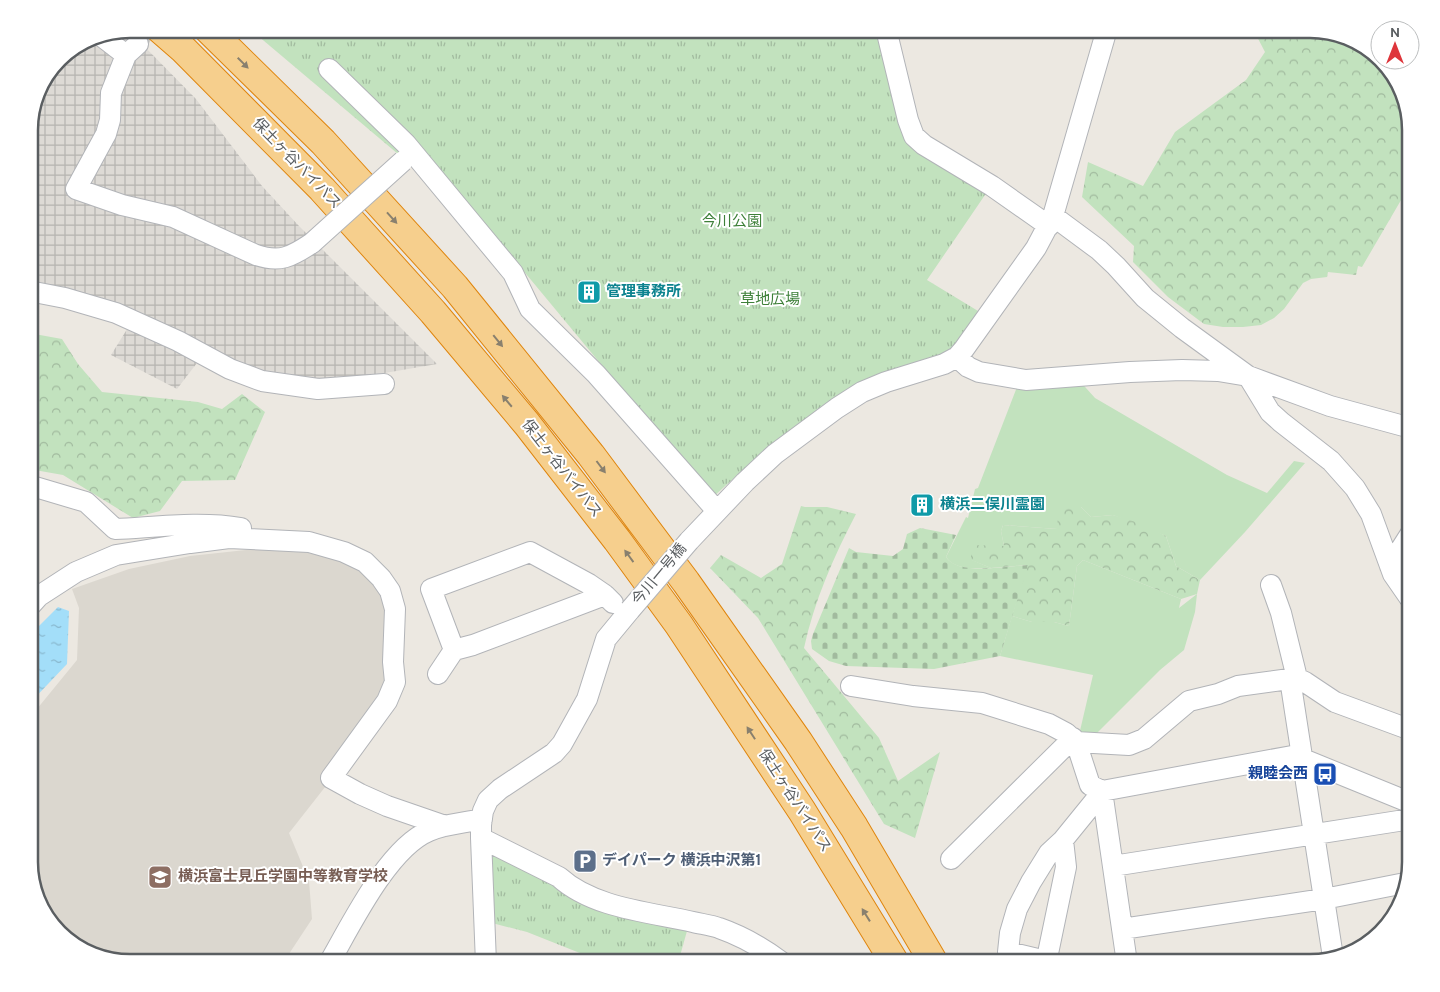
<svg xmlns="http://www.w3.org/2000/svg" width="1440" height="992" font-family="Overpass,'Noto Sans JP',sans-serif">
  <defs>
    <pattern id="industrial-grid" width="8" height="8" patternUnits="userSpaceOnUse" patternTransform="scale(1.25)"><rect width="8" height="8" fill="#dddad5"/><path d="M0 4h8M4 0v8" fill="none" stroke="#b6b4b0"/></pattern>
    <pattern id="forest-crowns" width="20" height="18" patternUnits="userSpaceOnUse" patternTransform="scale(1.25)"><rect width="20" height="18" fill="#c2e2be"/><path d="M2 6a3 3 0 1 1 6 0M12 15a3 3 0 1 1 6 0" fill="none" stroke="#a1ba9e"/></pattern>
    <pattern id="cemetery-stones" width="16" height="16" patternUnits="userSpaceOnUse" patternTransform="scale(1.25)"><rect width="16" height="16" fill="#c2e2be"/><path d="M2 7V4a2 2 0 0 1 4 0v3zM10 15v-3a2 2 0 0 1 4 0v3z" fill="#a1ba9e"/></pattern>
    <pattern id="park-tufts" width="24" height="20" patternUnits="userSpaceOnUse" patternTransform="scale(1.25)"><rect width="24" height="20" fill="#c2e2be"/><path d="M3 7l-1-3M5 7V3M7 7l1-3M15 17l-1-3M17 17v-4M19 17l1-3" fill="none" stroke="#a1ba9e"/></pattern>
    <pattern id="water-ripples" width="26" height="14" patternUnits="userSpaceOnUse" patternTransform="scale(1.25)"><rect width="26" height="14" fill="#a3def9"/><path d="M2 4q2-2 4 0t4 0M15 11q2-2 4 0t4 0" fill="none" stroke="#88b7cd"/></pattern>
  </defs>
  <rect width="100%" height="100%" fill="#ece8e1"/>
  <!-- industrial -->
  <path fill="url(#industrial-grid)" d="M 91,36 L 136,50 L 144,46 L 196,99 L 262,186 L 299,226 L 437,364 L 379,374 L 299,381 L 200,359 L 177,389 L 111,355 L 137,313 L 29,283 L 29,123 L 39,85 L 58,58 Z"/>
  <!-- education -->
  <path fill="#dbd7cf" d="M 255,549 L 298,551 L 349,561 L 378,580 L 391,608 L 386,680 L 374,711 L 329,782 L 289,833 L 309,881 L 312,919 L 283,963 L 129,963 L 73,946 L 42,913 L 29,869 L 29,722 L 32,715 L 77,660 L 79,608 L 72,589 L 129,569 L 190,556 Z"/>
  <!-- green -->
  <path fill="#c2e2be" d="M 1077,378 L 1095,398 L 1227,475 L 1267,493 L 1294,461 L 1305,463 L 1245,532 L 1200,580 L 1176,566 L 1166,536 L 1113,515 L 1091,517 L 1081,507 L 1057,529 L 1003,525 L 1001,531 L 1004,546 L 972,560 L 991,568 C 977,568 955,571 946,557 L 966,517 L 968,518 L 975,489 L 978,488 L 1017,387 Z
    M 1083,560 L 1181,599 L 1179,608 L 1197,594 L 1195,612 L 1184,650 L 1160,670 L 1092,738 L 1079,735 L 1093,675 L 1000,656 L 1012,616 L 1032,622 L 1054,622 L 1069,626 L 1077,566 Z"/>
  <!-- forest -->
  <path fill="url(#forest-crowns)" d="M 1253,29 L 1311,29 L 1367,46 L 1398,79 L 1411,129 L 1411,183 L 1362,267 L 1358,266 L 1356,275 L 1328,272 L 1327,277 L 1311,279 L 1303,283 L 1284,309 L 1274,318 L 1261,325 L 1243,327 L 1223,327 L 1204,324 L 1168,297 L 1133,262 L 1134,246 L 1082,197 L 1088,162 L 1143,186 L 1175,132 L 1246,80 L 1265,52 Z
    M 29,333 L 62,339 L 78,364 L 102,392 L 198,402 L 222,409 L 242,394 L 265,412 L 235,480 L 182,481 L 160,511 L 133,518 L 63,475 L 29,469 Z
    M 1070,503 L 1081,507 L 1091,517 L 1113,515 L 1139,523 L 1166,536 L 1176,566 L 1200,580 L 1197,594 L 1181,599 L 1083,560 L 1077,566 L 1069,626 L 1054,622 L 1032,622 L 1012,616 L 1027,565 L 991,568 L 971,560 L 971,545 L 1004,546 L 1001,531 L 1003,525 L 1057,529 L 1058,513 Z
    M 801,506 L 805,507 L 827,507 L 856,514 C 834,556 814,601 804,648 L 879,738 L 898,781 L 940,752 L 915,838 L 884,824 L 758,618 L 710,568 L 721,555 L 761,578 L 782,564 Z"/>
  <!-- cemetery -->
  <path fill="url(#cemetery-stones)" d="M 920,528 L 956,535 L 946,557 C 957,576 1008,566 1028,565 L 1000,656 L 934,669 L 846,666 L 829,661 L 812,649 L 811,641 L 813,634 L 849,548 L 856,552 L 893,556 L 903,549 L 907,534 Z"/>
  <!-- park -->
  <path fill="url(#park-tufts)" d="M 250,29 L 883,29 L 904,132 L 908,144 L 987,192 L 927,280 L 983,314 L 958,346 L 769,446 L 712,498 L 414,139 L 398,154 Z
    M 489,850 L 687,931 L 678,963 L 605,963 L 527,932 L 492,923 Z"/>
  <!-- water -->
  <path fill="url(#water-ripples)" d="M 58,607 L 69,611 L 67,664 L 29,704 L 29,636 Z"/>
  <g fill="none" stroke-linecap="round" stroke-linejoin="round">
    <!-- minor-tunnel -->
    <path stroke="#c8c6c1" stroke-width="20" stroke-dasharray="20 10" stroke-linecap="butt" d="M 138,44 L 144,29"/>
    <!-- minor casing -->
    <g stroke="#b2b4b8" stroke-width="22">
      <path id="minor" d="M 886,29 L 908,120 L 914,136 L 924,145 L 992,186 L 1049,226
        M 100,35 L 126,55
        M 138,44 L 126,55 L 111,93 L 110,120 L 106,134 L 76,189 L 122,205 L 173,217 L 256,255 C 280,263 291,257 312,243
        M 329,69 L 406,144 L 513,273 L 530,309 L 596,374 L 717,511
        M 1053,216 L 1099,250 L 1116,266 L 1145,298 L 1182,328 L 1248,376 L 1330,406 L 1411,428
        M 29,291 L 65,298 L 116,313 L 178,341 L 230,369 L 262,381 L 318,389 L 384,384
        M 957,357 L 968,367 L 979,372 L 1026,380 L 1130,372 L 1182,370 L 1218,371 L 1248,376 L 1270,412 L 1281,422 L 1331,461 L 1355,488 L 1371,514 L 1393,574 L 1411,600
        M 32,486 L 86,502 L 115,529 C 157,527 200,521 241,528
        M 689,541 L 745,482 L 775,454 L 837,408 L 862,392 L 886,382 L 944,364 L 957,357 L 964,349 L 1036,248 L 1053,216 L 1107,29
        M 1390,566 L 1411,533
        M 1271,585 L 1281,613 L 1297,678
        M 29,607 L 39,596 L 76,572 L 116,555 L 190,543 L 229,538 L 309,542 L 344,552 L 365,562 L 381,578 L 390,591 L 395,609 L 393,662 L 395,682 L 387,701 L 331,778 L 360,794 L 387,806 L 445,826
        M 454,650 L 431,589 L 530,552 L 589,584 L 605,595
        M 438,674 L 454,650 L 473,645 L 605,595 L 613,603
        M 1290,679 L 1333,957
        M 851,686 L 913,696 L 982,703 L 1049,724 L 1066,733 L 1076,742 L 1129,745 L 1144,739 L 1189,701 L 1218,694 L 1238,686 L 1297,678 L 1305,682 L 1335,702 L 1411,730
        M 1076,742 L 1090,785 L 1102,791 L 1292,756 L 1303,759 L 1411,803
        M 1102,791 L 1127,963
        M 481,838 L 559,877 C 593,908 649,912 693,922 C 701,924 711,925 719,928 C 742,936 763,948 783,963
        M 951,859 L 1073,738
        M 1113,866 L 1411,819
        M 1122,929 L 1324,899 L 1405,883
        M 1046,961 L 1008,952 L 1010,933 L 1017,909 L 1031,882 L 1049,853 L 1063,840 L 1102,792
        M 329,963 C 351,925 388,848 429,831 C 445,824 465,823 482,819
        M 486,963 L 481,838 L 481,825 L 483,811 L 488,800 L 500,789 L 554,753 L 562,744 L 587,699 L 606,639 L 630,610
        M 1046,963 L 1066,867 L 1063,840"/>
    </g>
    <!-- highway casing -->
    <g stroke="#df850d" stroke-width="30">
      <path id="highway" d="M 160,29 L 183,49 L 322,189 L 433,312 L 527,424 L 617,540 L 679,625 L 802,811 L 895,963
        M 208,29 L 323,142 L 455,287 L 591,455 L 686,582 L 798,741 L 854,827 L 934,963"/>
    </g>
    <!-- minor -->
    <use href="#minor" stroke="#fff" stroke-width="20"/>
    <!-- highway -->
    <use href="#highway" stroke="#f6cf8d" stroke-width="28"/>
    <!-- minor-bridge casing -->
    <g stroke="#b2b4b8" stroke-width="22" stroke-linecap="butt">
      <path id="minor-bridge" d="M 312,243 L 403,161
        M 630,610 L 689,541"/>
    </g>
    <!-- minor-bridge -->
    <use href="#minor-bridge" stroke="#fff" stroke-width="20"/>
  </g>
  <!-- one-way arrows -->
  <defs><path id="oneway-solid" d="M-6-.8H1V-3.2L6.5 0L1 3.2V.8H-6Z" transform="scale(1.25)"/></defs>
  <g fill="#89806e">
    <use href="#oneway-solid" transform="translate(243 63) rotate(45)"/>
    <use href="#oneway-solid" transform="translate(392 218) rotate(48)"/>
    <use href="#oneway-solid" transform="translate(498 341) rotate(51)"/>
    <use href="#oneway-solid" transform="translate(507 401) rotate(-130)"/>
    <use href="#oneway-solid" transform="translate(601 467) rotate(53)"/>
    <use href="#oneway-solid" transform="translate(629 556) rotate(-126)"/>
    <use href="#oneway-solid" transform="translate(751 733) rotate(-123)"/>
    <use href="#oneway-solid" transform="translate(866 915) rotate(-122)"/>
  </g>
  <!-- icons -->
  <defs>
    <g id="building-square" transform="scale(1.25)"><rect x="-9" y="-9" width="18" height="18" rx="4" fill="#0f9aa8" stroke="#fff"/><path d="M-4-6H4V6H1V3H-1V6H-4ZM-2.5-4.3h1.7v1.8h-1.7ZM.8-4.3h1.7v1.8H.8ZM-2.5-1h1.7V.8h-1.7ZM.8-1h1.7V.8H.8Z" fill="#fff"/></g>
    <g id="bus-square" transform="scale(1.25)"><rect x="-9" y="-9" width="18" height="18" rx="4" fill="#1a4fb4" stroke="#fff"/><path d="M-5-6H5V4H4V6H2V4H-2V6H-4V4H-5ZM-3.5-4V0h7V-4ZM-3.5 1.2v1.5H-2V1.2ZM2 1.2v1.5H3.5V1.2Z" fill="#fff"/></g>
    <g id="parking-square" transform="scale(1.25)"><rect x="-9" y="-9" width="18" height="18" rx="4" fill="#5c6f8a" stroke="#fff"/><path d="M-3.5-5.5H1a3.5 3.5 0 0 1 0 7H-1V5.5H-3.5ZM-1-3.4V-.6H.8a1.4 1.4 0 0 0 0-2.8Z" fill="#fff"/></g>
    <g id="school-square" transform="scale(1.25)"><rect x="-9" y="-9" width="18" height="18" rx="4" fill="#8d6e63" stroke="#fff"/><path d="M0-5L7-2L0 1L-7-2ZM-4 1L0 2.5L4 1V4Q0 6-4 4Z" fill="#fff"/></g>
  </defs>
  <g fill-rule="evenodd">
    <use href="#building-square" x="589" y="292"/>
    <use href="#building-square" x="922" y="505"/>
    <use href="#bus-square" x="1325" y="774"/>
    <use href="#parking-square" x="585" y="861"/>
    <use href="#school-square" x="160" y="877"/>
  </g>
  <g text-anchor="middle" dominant-baseline="central" stroke-width="4" stroke-linejoin="round" paint-order="stroke">
    <!-- street labels -->
    <g font-size="15" fill="#5a5e61" stroke="#fff">
      <text transform="translate(296 164) rotate(46)">保土ヶ谷バイパス</text>
      <text transform="translate(561 469) rotate(52)">保土ヶ谷バイパス</text>
      <text transform="translate(660 575) rotate(-50)">今川一号橋</text>
      <text transform="translate(794 801) rotate(57)">保土ヶ谷バイパス</text>
    </g>
    <!-- park labels -->
    <g font-size="15" fill="#3e8039" stroke="#fff">
      <text x="732" y="222">今川公園</text>
      <text x="770" y="300">草地広場</text>
    </g>
    <!-- culture labels -->
    <g font-size="15" font-weight="bold" fill="#0d838f" stroke="#fff" text-anchor="start">
      <text x="606" y="292">管理事務所</text>
      <text x="940" y="505">横浜二俣川霊園</text>
    </g>
    <!-- transit labels -->
    <g font-size="15" font-weight="bold" fill="#164399" stroke="#fff" text-anchor="end">
      <text x="1308" y="774">親睦会西</text>
    </g>
    <!-- service labels -->
    <g font-size="15" font-weight="bold" fill="#4e5e75" stroke="#fff" text-anchor="start">
      <text x="602" y="861">デイパーク 横浜中沢第1</text>
    </g>
    <!-- education labels -->
    <g font-size="15" font-weight="bold" fill="#785e54" stroke="#fff" text-anchor="start">
      <text x="178" y="877">横浜富士見丘学園中等教育学校</text>
    </g>
  </g>
  <!-- crop -->
  <path d="M0 0H1440V992H0ZM130 38H1310A92 92 0 0 1 1402 130V862A92 92 0 0 1 1310 954H130A92 92 0 0 1 38 862V130A92 92 0 0 1 130 38Z" fill="#fff" fill-rule="evenodd"/>
  <path fill="none" stroke="#5a5e61" stroke-width="2.5" d="M130 38H1310A92 92 0 0 1 1402 130V862A92 92 0 0 1 1310 954H130A92 92 0 0 1 38 862V130A92 92 0 0 1 130 38Z"/>
  <!-- north arrow -->
  <g transform="translate(1395 45)"><circle r="24" fill="#ffffff" stroke="#bdbfc0"/>
  <path d="M0-4L9 19L0 12L-9 19Z" fill="#de353b"/>
  <text y="-8" font-size="14" font-weight="bold" text-anchor="middle" fill="#5a5e61">N</text>
  </g>
</svg>
